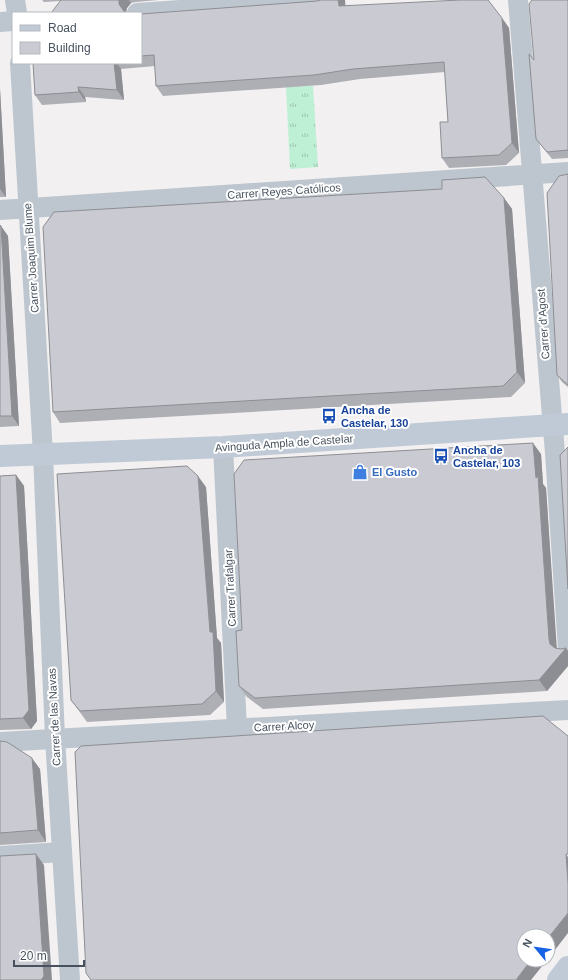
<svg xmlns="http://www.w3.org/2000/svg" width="568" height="980" font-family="Arial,sans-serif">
  <defs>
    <pattern id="grass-tufts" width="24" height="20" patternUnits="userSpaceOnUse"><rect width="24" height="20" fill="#bef0d5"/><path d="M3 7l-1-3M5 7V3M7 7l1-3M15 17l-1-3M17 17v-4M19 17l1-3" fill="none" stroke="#9cc5b0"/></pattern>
  </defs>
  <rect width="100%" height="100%" fill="#f2f0f0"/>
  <!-- grass -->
  <path fill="url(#grass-tufts)" d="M 313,86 L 318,167 L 290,169 L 286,87 Z"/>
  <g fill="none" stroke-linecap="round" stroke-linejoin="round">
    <!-- street -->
    <path stroke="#bdc6cf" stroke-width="20" d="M 15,0 L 17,13
      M 518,0 L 555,453 L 568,649
      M 137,13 L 323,0
      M 0,22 L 13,21
      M 20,63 L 43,454 L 55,738 L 70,980
      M 0,210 L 568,172
      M 223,447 L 237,728
      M 0,742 L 568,710
      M 0,856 L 62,852"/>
    <!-- secondary -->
    <path stroke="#c0cad7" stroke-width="22" d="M 0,456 L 223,447 L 568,424
      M 558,980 L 568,967"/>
  </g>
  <!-- wall -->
  <path fill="#aeafb5" d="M 42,0 L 158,0 L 136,2 L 131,3 L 127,8 L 60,1 L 44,2 Z
    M 568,0 L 568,158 L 552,159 L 536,139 L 534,60 Z
    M 345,5 L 502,18 L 509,28 L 519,153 L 506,165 L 449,168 L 442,158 L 448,122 L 445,72 L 360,79 L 321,85 L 163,96 L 156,86 L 155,66 L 121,69 L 124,100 L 85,97 L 86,102 L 42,105 L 35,95 L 33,63 L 141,63 L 141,14 Z
    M 0,89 L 6,197 L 0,197 Z
    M 568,174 L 568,387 L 562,382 L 557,375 Z
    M 442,189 L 504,198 L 512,209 L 525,383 L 511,397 L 60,423 L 53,412 Z
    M 0,225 L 8,236 L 19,426 L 0,427 Z
    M 541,454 L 543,484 L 546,488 L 556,648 L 561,649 L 566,648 L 568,651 L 568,666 L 547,691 L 263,709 L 247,697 L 239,686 L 242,630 Z
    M 16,475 L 24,486 L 37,721 L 31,729 L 0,730 L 0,476 Z
    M 206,487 L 217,638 L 221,643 L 224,702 L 210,715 L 87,722 L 71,700 Z
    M 0,741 L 40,769 L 46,842 L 0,845 Z"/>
  <!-- shaded-wall -->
  <path fill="#8d8e93" d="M 119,0 L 129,0 L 131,3 L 127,8 L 126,13 L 125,13 L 119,4 Z
    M 338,0 L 345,0 L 346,16 L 339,6 Z
    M 502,18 L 509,28 L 519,153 L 512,143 Z
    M 114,63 L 117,63 L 121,69 L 124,100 L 117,90 Z
    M 78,87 L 85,97 L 86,102 L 79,92 Z
    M 0,89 L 6,197 L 0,189 Z
    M 504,198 L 512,209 L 525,383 L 517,372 Z
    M 1,226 L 8,236 L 19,426 L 12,416 Z
    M 533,443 L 541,454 L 543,484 L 546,488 L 557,650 L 550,644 L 549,639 Z
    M 16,475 L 24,486 L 37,721 L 31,729 L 23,718 Z
    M 198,476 L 206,487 L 217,638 L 221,643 L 224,702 L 216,691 L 210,632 Z
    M 566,648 L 568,651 L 568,666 L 547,691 L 539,680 Z
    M 32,758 L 40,769 L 46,842 L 38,830 Z
    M 36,854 L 44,865 L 52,980 L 41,980 Z
    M 566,854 L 568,857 L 568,884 Z
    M 568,913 L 568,933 L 548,959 L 548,938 Z
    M 531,960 L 547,960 L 531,980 L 516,980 Z"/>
  <!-- building -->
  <path fill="#cacbd2" stroke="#8d8e93" d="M 61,0 L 119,0 L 119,4 L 125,13 L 51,13 Z
    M 321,0 L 338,0 L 339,6 L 460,0 L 488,0 L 502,18 L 512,143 L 499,155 L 442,158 L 440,122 L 448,122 L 444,62 L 353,69 L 314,75 L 156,86 L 154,55 L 141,56 L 141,14 L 317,1 Z
    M 532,0 L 568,0 L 568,150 L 547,152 L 536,139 L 529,54 L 534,60 L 529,4 Z
    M 33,63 L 114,63 L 117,90 L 78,87 L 79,92 L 35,95 Z
    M 568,174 L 568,385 L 557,375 L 547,193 L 559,176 Z
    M 485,177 L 504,198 L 517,372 L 503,386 L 53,412 L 43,227 L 54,212 L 442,189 L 442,180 Z
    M 0,225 L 1,226 L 12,416 L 0,416 Z
    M 533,443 L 536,478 L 538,476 L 549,639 L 550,644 L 555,648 L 561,649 L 566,648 L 539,680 L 255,698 L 239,686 L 236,631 L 242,630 L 234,474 L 244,460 Z
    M 568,447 L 568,589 L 560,455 Z
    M 187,466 L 198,476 L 210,632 L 213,632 L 216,691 L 202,704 L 80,711 L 71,700 L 57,474 Z
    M 16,475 L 29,710 L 23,718 L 0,719 L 0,476 Z
    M 543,716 L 568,736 L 568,854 L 566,854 L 568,884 L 568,913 L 548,938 L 548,936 L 524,936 L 524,960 L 531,960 L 516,980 L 91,980 L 86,973 L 75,752 L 81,746 Z
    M 0,741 L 7,742 L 32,758 L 38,830 L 0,833 Z
    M 36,854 L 44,976 L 41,980 L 0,980 L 0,856 Z"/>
  <!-- icons -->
  <defs>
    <g id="bus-bare" transform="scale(1.2)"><path d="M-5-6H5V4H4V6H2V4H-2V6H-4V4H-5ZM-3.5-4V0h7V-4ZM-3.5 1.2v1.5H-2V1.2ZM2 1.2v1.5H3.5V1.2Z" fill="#1a4fb4" stroke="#fff" stroke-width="2.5" paint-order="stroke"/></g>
    <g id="shop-bare" transform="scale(1.2)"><path d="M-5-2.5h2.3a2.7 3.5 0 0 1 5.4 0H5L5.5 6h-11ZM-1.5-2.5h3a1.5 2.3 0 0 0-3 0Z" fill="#3f7fe0" stroke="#fff" stroke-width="2.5" paint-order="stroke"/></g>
  </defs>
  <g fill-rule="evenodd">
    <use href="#bus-bare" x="329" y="416"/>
    <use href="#bus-bare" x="441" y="456"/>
    <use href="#shop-bare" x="360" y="472"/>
  </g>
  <g text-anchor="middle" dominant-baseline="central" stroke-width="4" stroke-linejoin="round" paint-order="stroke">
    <!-- street labels -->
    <g font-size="11" fill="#47525e" stroke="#fff">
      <text transform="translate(284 191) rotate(-4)">Carrer Reyes Católicos</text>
      <text transform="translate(31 258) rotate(-94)">Carrer Joaquim Blume</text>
      <text transform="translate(543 324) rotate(-94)">Carrer d'Agost</text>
      <text transform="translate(284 443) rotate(-4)">Avinguda Ampla de Castelar</text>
      <text transform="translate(230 588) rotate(-93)">Carrer Trafalgar</text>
      <text transform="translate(54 717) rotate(-93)">Carrer de las Navas</text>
      <text transform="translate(284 726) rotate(-3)">Carrer Alcoy</text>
    </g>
    <!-- transit labels -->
    <g font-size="11" font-weight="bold" fill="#164399" stroke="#fff" text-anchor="start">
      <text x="341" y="410">Ancha de<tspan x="341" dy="13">Castelar, 130</tspan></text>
      <text x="453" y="450">Ancha de<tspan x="453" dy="13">Castelar, 103</tspan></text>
    </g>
    <!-- shop labels -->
    <g font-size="11" font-weight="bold" fill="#366cbe" stroke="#fff" text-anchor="start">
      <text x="372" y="472">El Gusto</text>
    </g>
  </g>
  <!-- legend -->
  <rect x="12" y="12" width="130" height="52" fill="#ffffff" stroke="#b5babf"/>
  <rect x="20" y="25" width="20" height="6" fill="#c0cad7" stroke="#b5babf"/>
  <text x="48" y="32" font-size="12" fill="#47525e">Road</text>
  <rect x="20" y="42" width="20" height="12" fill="#cacbd2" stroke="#b5babf"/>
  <text x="48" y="52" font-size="12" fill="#47525e">Building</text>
  <!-- north arrow -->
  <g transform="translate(536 948) rotate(299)"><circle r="19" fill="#ffffff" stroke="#b5babf"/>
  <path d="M0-3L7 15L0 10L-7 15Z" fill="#1763e5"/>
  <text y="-6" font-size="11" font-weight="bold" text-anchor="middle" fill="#47525e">N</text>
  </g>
  <!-- scale -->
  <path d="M14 960v6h70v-6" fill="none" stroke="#47525e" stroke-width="2"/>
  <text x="20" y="960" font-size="12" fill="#47525e" stroke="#ffffff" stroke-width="3" paint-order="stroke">20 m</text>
</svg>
